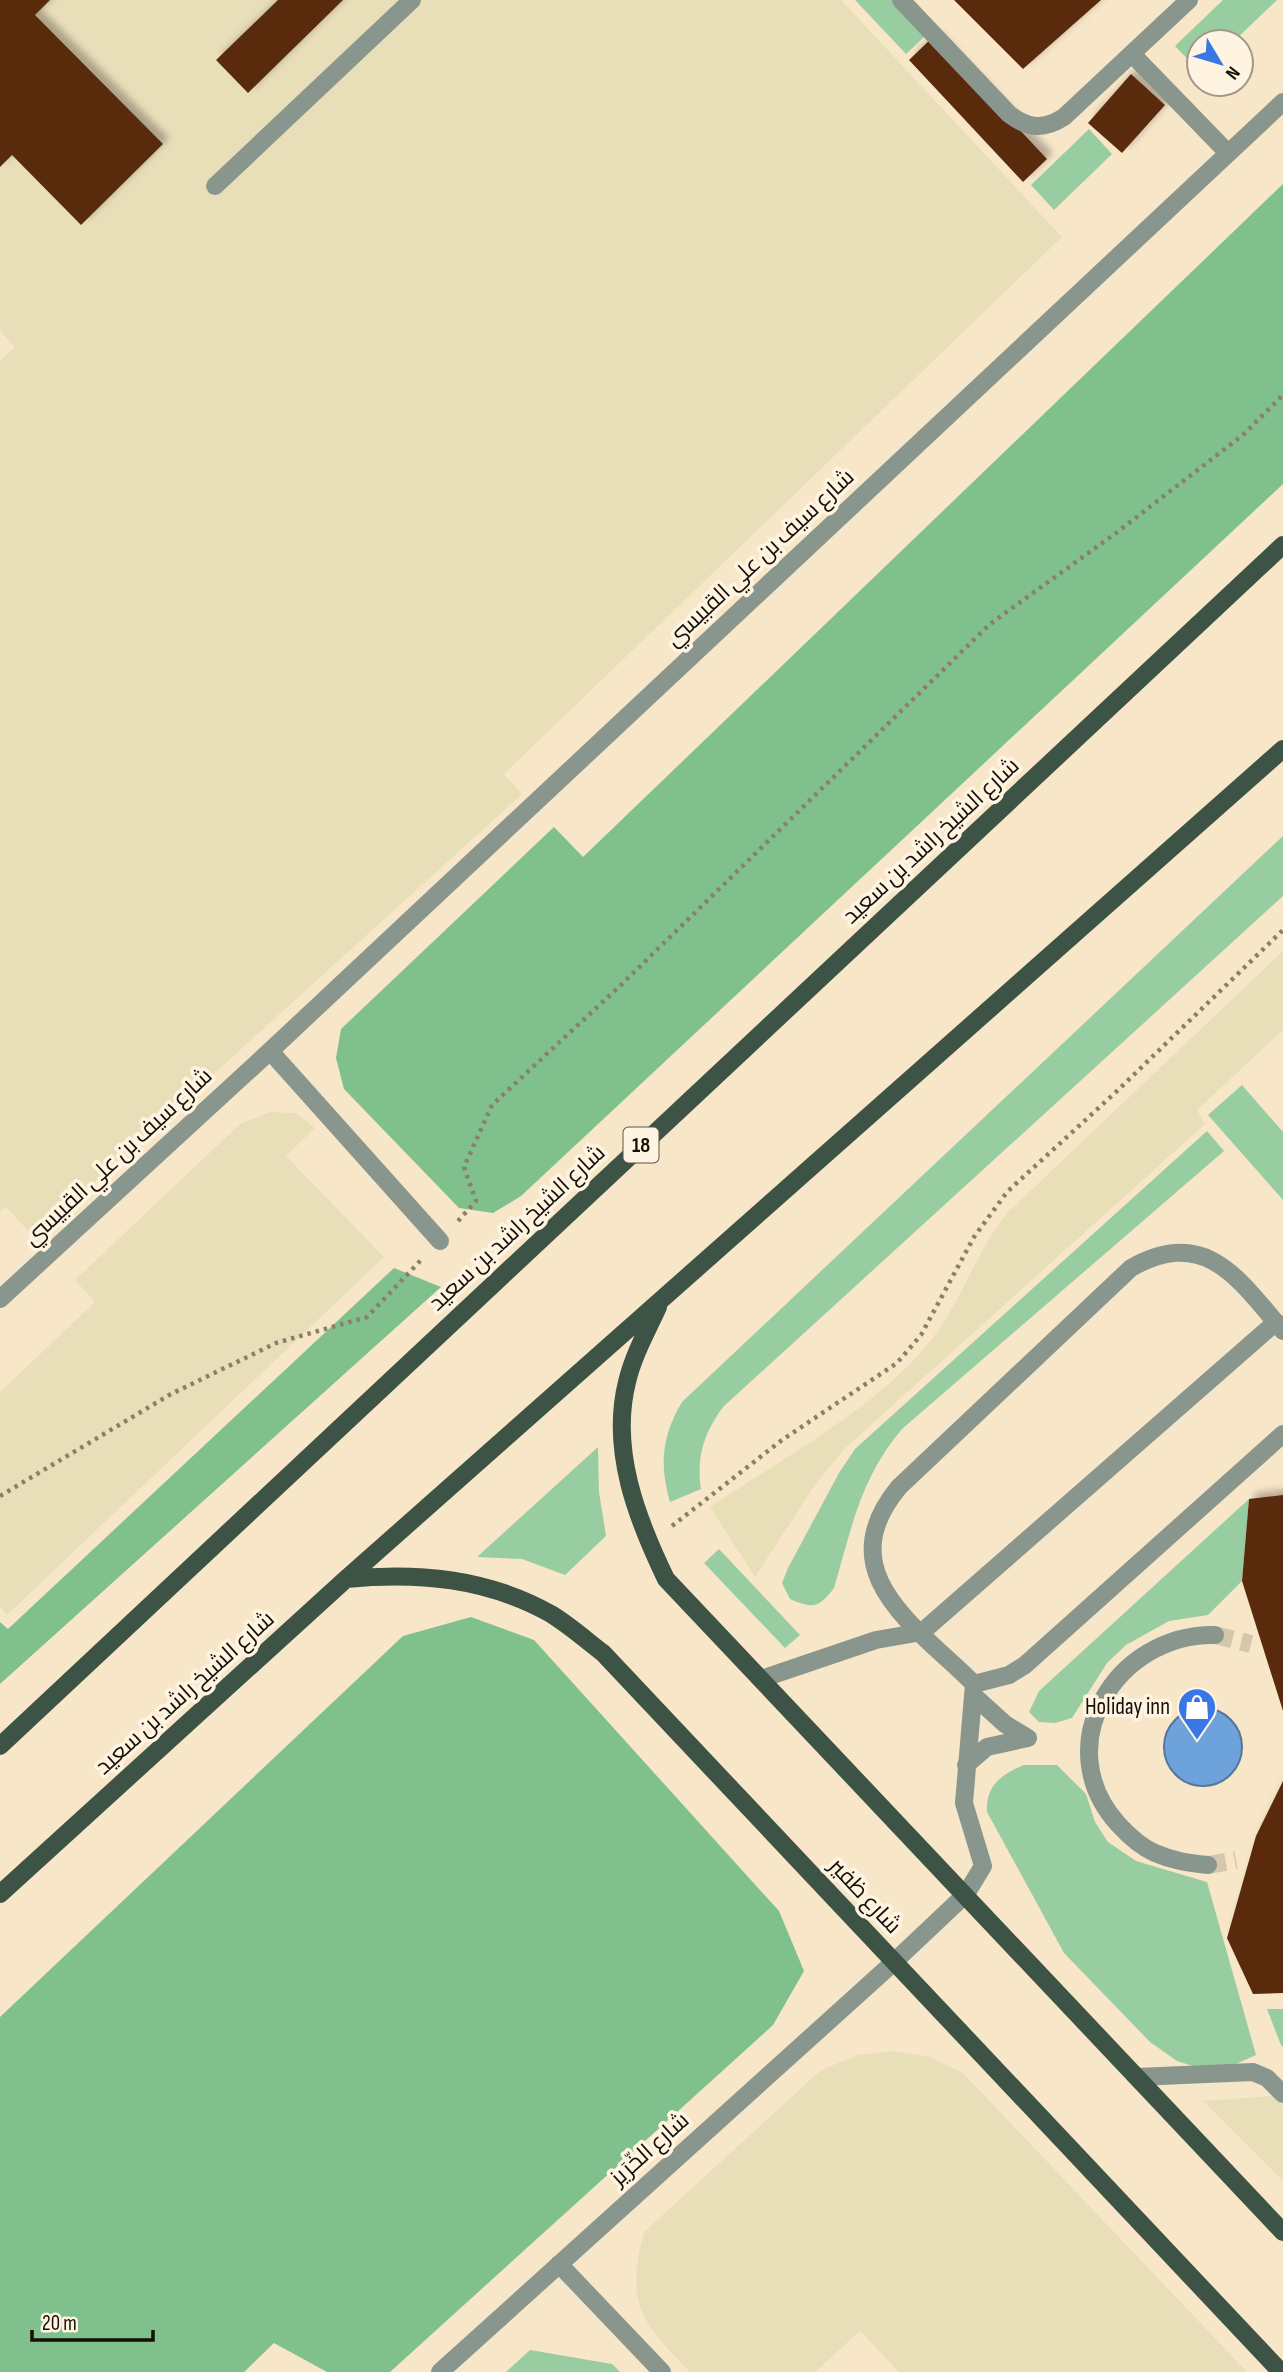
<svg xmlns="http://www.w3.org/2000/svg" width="1283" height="2372" font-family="'Sofia Sans Condensed',Cairo,sans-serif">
  <defs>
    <filter id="shadow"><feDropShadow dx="6" dy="-6" stdDeviation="3.5" flood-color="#0004"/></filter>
  </defs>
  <rect width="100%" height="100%" fill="#f8e6c8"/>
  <!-- green -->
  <path fill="#98cda2" d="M 855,0 L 895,0 L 927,34 L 906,54 Z
    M 1223,0 L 1277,0 L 1233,42 L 1199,42 L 1199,71 L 1175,46 Z
    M 1089,129 L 1112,154 L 1054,210 L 1031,185 Z
    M 1283,836 L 1283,896 L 723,1407 C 704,1433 696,1457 701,1489 L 670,1502 C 659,1464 662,1436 682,1402 Z
    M 1242,1085 L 1283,1132 L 1283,1200 L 1208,1115 Z
    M 1207,1131 L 1224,1151 L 902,1429 C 860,1479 852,1527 834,1588 C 819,1608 813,1609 790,1599 L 782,1583 L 788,1568 L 839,1473 L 855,1449 Z
    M 598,1447 L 599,1492 L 606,1536 L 565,1575 L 522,1559 L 477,1557 Z
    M 1249,1499 L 1242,1581 L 1208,1615 L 1169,1621 L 1126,1645 L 1107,1663 L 1072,1718 L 1055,1723 L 1039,1722 L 1029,1712 L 1039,1691 Z
    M 719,1549 L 800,1635 L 785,1648 L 704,1563 Z
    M 1024,1765 L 1057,1765 L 1086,1794 L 1095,1822 L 1108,1842 L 1136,1861 L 1207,1882 L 1256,2055 L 1229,2067 L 1202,2069 L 1177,2061 L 1150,2042 L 1064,1953 L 987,1812 C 985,1787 1001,1774 1024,1765 Z
    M 1267,2009 L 1283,2009 L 1283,2047 L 1281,2045 Z
    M 530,2350 L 612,2364 L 620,2372 L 506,2372 Z"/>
  <!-- forest -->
  <path fill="#7fc08d" d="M 1283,184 L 1283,484 L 521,1196 L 493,1213 L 459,1208 L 344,1089 L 336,1058 L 341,1029 L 554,827 L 583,857 Z
    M 394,1268 L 441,1287 L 0,1684 L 0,1622 L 8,1629 Z
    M 471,1617 L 534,1640 L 779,1911 L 804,1971 L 773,2025 L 390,2372 L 327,2372 L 274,2343 L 244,2372 L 0,2372 L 0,2017 L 403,1636 Z"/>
  <!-- sand -->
  <path fill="#e8dfb9" d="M 0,0 L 841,0 L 1062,237 L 504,774 L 522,794 L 34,1237 L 6,1207 L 0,1212 L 0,361 L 15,347 L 0,331 Z
    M 1283,951 L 1283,1030 L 1197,1110 L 1205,1124 L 843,1450 L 813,1488 L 755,1577 L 710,1507 C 779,1461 881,1405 931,1340 C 963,1300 975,1252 1008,1212 Z
    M 270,1112 L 296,1113 L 315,1128 L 286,1156 L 384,1257 L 7,1615 L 0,1606 L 0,1392 L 95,1302 L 75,1280 L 240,1124 Z
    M 893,2051 L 930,2057 L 963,2073 L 1247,2372 L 899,2372 L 860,2331 L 815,2372 L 690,2372 C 641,2322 625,2304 644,2232 L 821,2070 L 858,2055 Z
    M 1273,2096 L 1283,2106 L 1283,2181 L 1203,2101 Z"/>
  <!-- water -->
  <path fill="#6da2da" stroke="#53769a" stroke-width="2" d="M1164 1747a39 39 0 1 1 78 0a39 39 0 1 1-78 0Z"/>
  <!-- building -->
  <path fill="#5a2c0d" filter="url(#shadow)" d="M 0,0 L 50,0 L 35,15 L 163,144 L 81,225 L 12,155 L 0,167 Z
    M 278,0 L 343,0 L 248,93 L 216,60 Z
    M 954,0 L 1101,0 L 1023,69 Z
    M 933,37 L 1047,159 L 1023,182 L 909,60 Z
    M 1131,74 L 1165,105 L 1122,153 L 1088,123 Z
    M 1283,1495 L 1283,1711 L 1242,1581 L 1249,1499 Z
    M 1283,1781 L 1283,1993 L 1253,1994 L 1227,1938 L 1256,1836 Z"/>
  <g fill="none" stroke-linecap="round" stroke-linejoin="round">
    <!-- minor-tunnel -->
    <path stroke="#d6c6ab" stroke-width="18" stroke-dasharray="18 9" stroke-linecap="butt" d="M 1215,1635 L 1251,1644
      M 1208,1865 L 1236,1860"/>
    <!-- path -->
    <path stroke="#8b7f6b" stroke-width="4.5" stroke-dasharray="3.5 5" stroke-linecap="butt" d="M 458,1221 L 476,1201 L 464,1167 L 492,1105 L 622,984 L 990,624 L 1116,533 L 1243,435 L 1283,395
      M 0,1496 L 171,1394 L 276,1343 L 367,1317 L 421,1260
      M 672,1526 L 782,1440 L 897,1363 L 921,1335 L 974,1237 L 1007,1192 L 1117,1091 L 1283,930"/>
    <!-- minor -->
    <path stroke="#89968d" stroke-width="18" d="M 901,0 L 1009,114 C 1028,129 1044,130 1064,117 L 1189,0
      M 1132,54 L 1228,153
      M 215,186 L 412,0
      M 270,1051 L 440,1241
      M 0,1299 L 270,1051 L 1283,102
      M 761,1679 L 876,1640 L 922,1632 L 1276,1322
      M 974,1684 L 1009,1675 L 1025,1665 L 1283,1434
      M 974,1696 L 1005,1724 L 1028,1738
      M 966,1765 L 987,1747 L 1028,1738
      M 1208,1865 C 1189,1863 1173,1861 1155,1853 C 1141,1847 1128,1835 1118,1824 C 1047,1745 1117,1633 1215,1635
      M 1137,2077 L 1253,2072 L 1267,2078 L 1283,2094
      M 559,2264 L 662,2372
      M 440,2372 L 894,1962 L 966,1894 L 983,1866 L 964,1803 L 974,1684 C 916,1626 828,1573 899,1487 L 1131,1268 C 1205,1226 1238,1278 1283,1331"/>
    <!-- major -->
    <path stroke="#3c5345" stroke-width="18" d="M 658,1307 C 647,1331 633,1356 627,1382 C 610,1450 637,1519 666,1579 L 1283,2232
      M 346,1579 C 418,1572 487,1578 551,1614 C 569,1625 586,1640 603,1653 L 1281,2372
      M 0,1746 L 1283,545
      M 0,1894 L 346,1579 L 1283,749"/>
  </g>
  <!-- icons -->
  <defs>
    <g id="shop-pin" transform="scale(2.0125)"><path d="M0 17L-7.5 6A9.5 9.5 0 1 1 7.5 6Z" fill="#3977e6" stroke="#fff4e2"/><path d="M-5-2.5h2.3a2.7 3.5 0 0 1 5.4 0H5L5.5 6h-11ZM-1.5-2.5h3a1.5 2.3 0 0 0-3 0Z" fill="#fff"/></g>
  </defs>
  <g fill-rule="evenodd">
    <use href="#shop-pin" x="1197" y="1707"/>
  </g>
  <g text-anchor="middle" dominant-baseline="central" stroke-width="7" stroke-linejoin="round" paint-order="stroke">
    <!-- shield labels -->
    <rect fill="#fff4e2" stroke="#5b5448" stroke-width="2" x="623.5" y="1127.5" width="35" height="35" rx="5"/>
    <g font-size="21" font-weight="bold" fill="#150f06">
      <text x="641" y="1145">18</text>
    </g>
    <!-- street labels -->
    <g font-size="23" fill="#150f06" stroke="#fff4e2">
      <text transform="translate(760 558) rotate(-43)">شارع سيف بن علي القبيسي</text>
      <text transform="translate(931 841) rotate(-43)">شارع الشيخ راشد بن سعيد</text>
      <text transform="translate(118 1157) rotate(-43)">شارع سيف بن علي القبيسي</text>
      <text transform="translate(517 1228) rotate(-43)">شارع الشيخ راشد بن سعيد</text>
      <text transform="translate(185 1693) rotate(-42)">شارع الشيخ راشد بن سعيد</text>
      <text transform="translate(865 1896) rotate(47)">شارع ظفير</text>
      <text transform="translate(650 2149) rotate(-42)">شارع الخّرَيز</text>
    </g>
    <!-- poi labels -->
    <g font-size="23" fill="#150f06" stroke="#fff4e2" text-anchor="end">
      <text x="1170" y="1707">Holiday inn</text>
    </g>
  </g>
  <!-- north arrow -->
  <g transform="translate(1220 63) rotate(128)"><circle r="33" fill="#fff4e2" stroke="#a1988a" stroke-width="2"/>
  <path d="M0-5L12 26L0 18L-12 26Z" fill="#3977e6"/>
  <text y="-10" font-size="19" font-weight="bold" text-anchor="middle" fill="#150f06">N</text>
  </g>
  <!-- scale -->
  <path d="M32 2330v10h121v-10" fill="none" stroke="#150f06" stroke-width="3.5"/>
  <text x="42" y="2330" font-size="21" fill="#150f06" stroke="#fff4e2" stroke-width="5" paint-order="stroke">20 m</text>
</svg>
